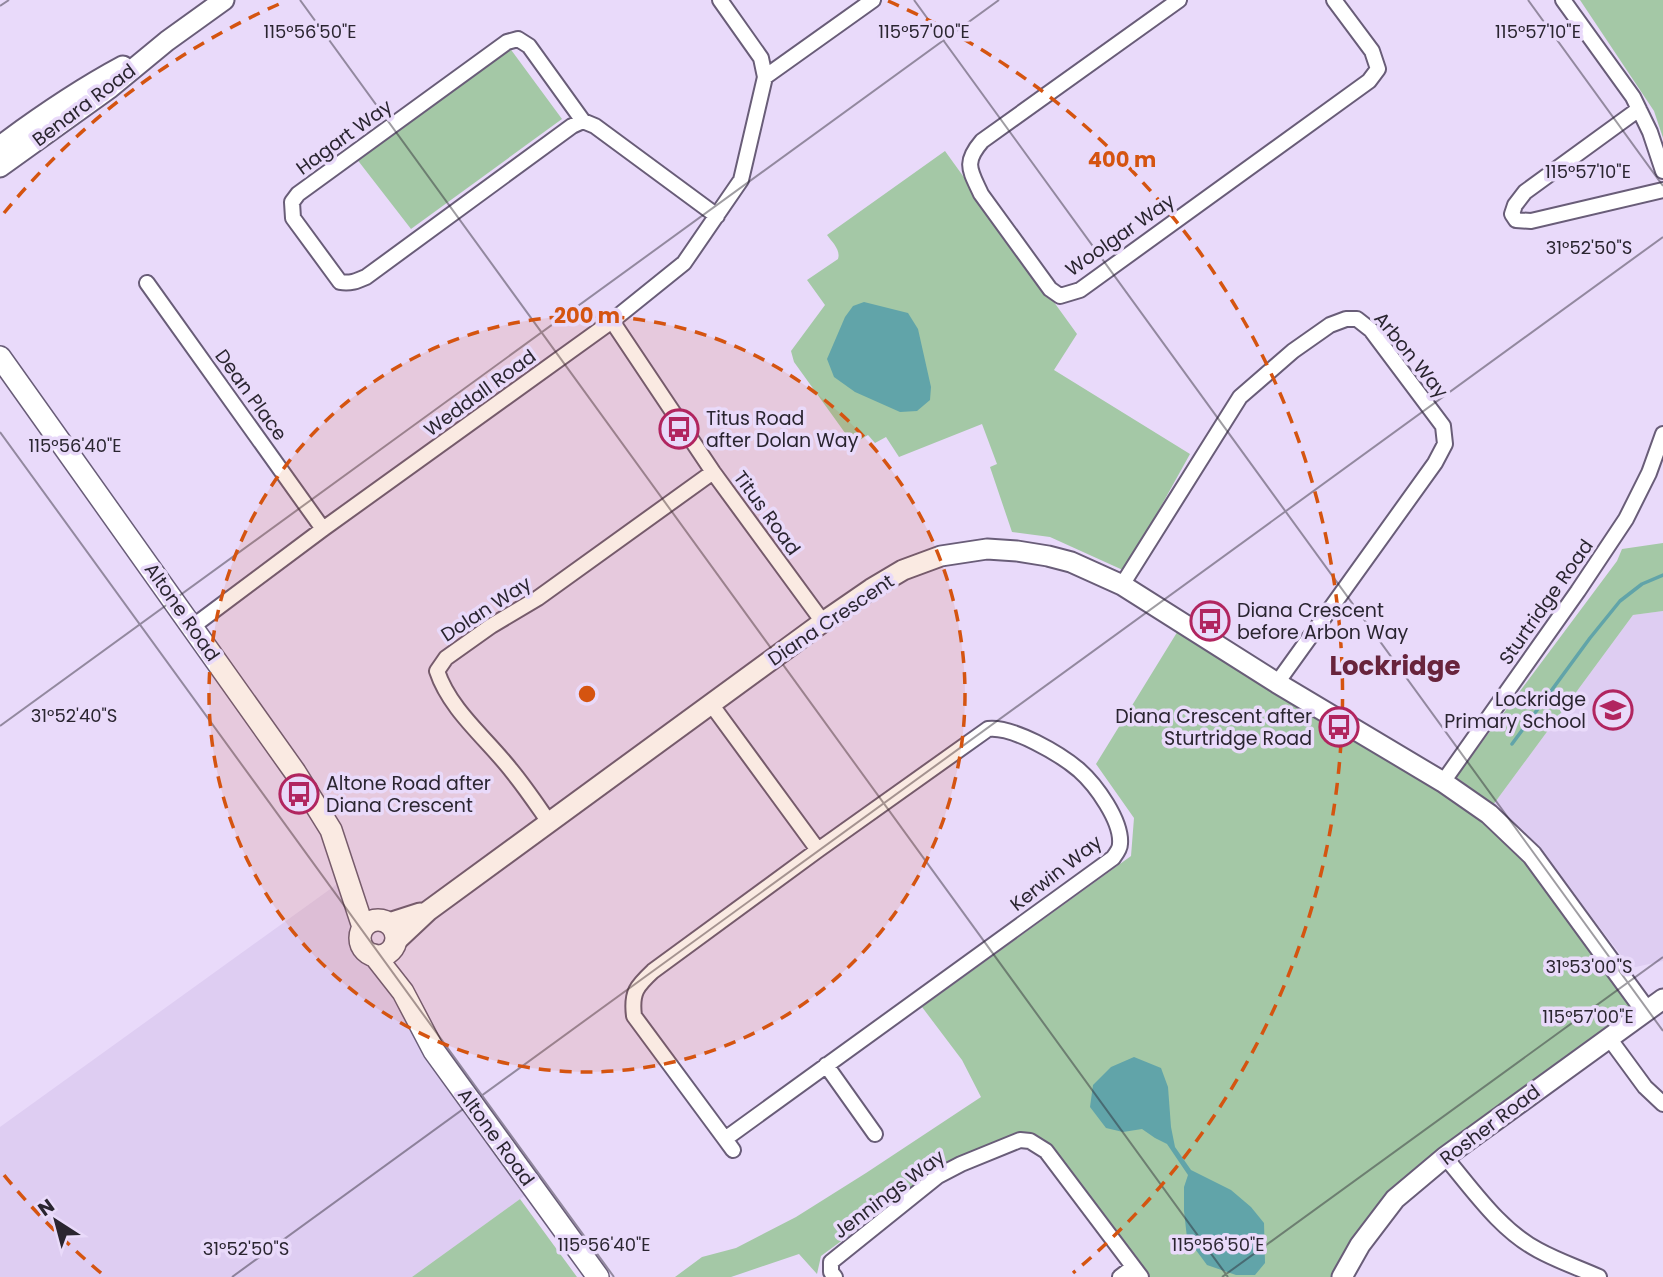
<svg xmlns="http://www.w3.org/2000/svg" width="1663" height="1277" font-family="Poppins,sans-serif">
  <rect width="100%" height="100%" fill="#e9dafa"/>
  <!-- built -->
  <path fill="#decdf2" d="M 1663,611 L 1663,961 L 1631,968 L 1529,836 L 1493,805 L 1633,615 Z
    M 347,877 L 361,932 L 361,944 L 364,949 L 369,953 L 534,1189 L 412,1277 L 0,1277 L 0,1127 Z"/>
  <!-- green -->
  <path fill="#a4c8a6" d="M 1580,0 L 1663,0 L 1663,138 L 1654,111 Z
    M 509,47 L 562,119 L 411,229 L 356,158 Z
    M 945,151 L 1077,334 L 1054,370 L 1190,454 L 1125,571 L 1050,537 L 1012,532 L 990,467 L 997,464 L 982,424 L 899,457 L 886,437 L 875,443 L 868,435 L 853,444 L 794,362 L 791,351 L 825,305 L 807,280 L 838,259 C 841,250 832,242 827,235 Z
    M 1663,543 L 1663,611 L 1633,615 L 1493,805 L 1456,777 L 1617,561 L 1622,549 Z
    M 1184,621 L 1489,814 L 1645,1007 L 1449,1141 L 1392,1194 L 1336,1277 L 1148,1277 L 1046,1143 L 1030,1132 L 947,1163 L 821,1256 L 817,1274 L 799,1254 L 731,1277 L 675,1277 L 702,1257 L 736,1248 L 796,1217 L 866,1173 L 981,1097 L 962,1060 L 922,1007 L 1131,856 L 1134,818 L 1096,764 Z
    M 520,1199 L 577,1277 L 412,1277 Z"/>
  <!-- water -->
  <path fill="#61a4a9" d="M 864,302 L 908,313 L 918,329 L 931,387 L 930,400 L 917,411 L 900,412 L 855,392 L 834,377 L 827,359 L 845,317 L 853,306 Z
    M 1134,1057 L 1161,1068 L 1168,1087 L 1171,1127 L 1175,1147 L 1191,1170 L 1231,1190 L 1251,1207 L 1264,1223 L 1265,1263 L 1255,1275 L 1236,1275 L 1207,1265 L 1187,1238 L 1184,1211 L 1184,1187 L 1188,1175 L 1167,1144 L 1155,1138 L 1142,1129 L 1123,1132 L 1106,1128 L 1090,1107 L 1093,1085 L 1111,1067 Z"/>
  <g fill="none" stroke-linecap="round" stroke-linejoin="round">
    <!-- stream -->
    <path stroke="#61a4a9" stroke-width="3.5" d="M 1512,744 L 1590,638 L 1620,601 L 1642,584 L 1663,575"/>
    <!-- street casing -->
    <g stroke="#695d78" stroke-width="18">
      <path id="street" d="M 1179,0 L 982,141 C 963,163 970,170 981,194 L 1050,289 L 1060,296 L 1080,290 L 1369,81 L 1378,69 L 1372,51 L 1334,0
        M 1563,0 L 1633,97 L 1650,132 L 1663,171
        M 765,77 L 873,0
        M 1639,109 L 1525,192 L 1515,205 L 1512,214 L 1516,220 L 1531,221 L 1663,190
        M 583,121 L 529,46 L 518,39 L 507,42 L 298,194 L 292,202 L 293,218 L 340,282 C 350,284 357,281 366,277 L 572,126 L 583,121 L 595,126 L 717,216
        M 147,283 L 323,529
        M 612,321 L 713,472 L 823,622
        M 1122,585 L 1240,397 L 1293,351 L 1330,325 L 1346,319 L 1357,319 L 1371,330 L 1443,426 L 1445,444 L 1435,463 L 1277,683
        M 192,627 L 323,529 L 612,321 L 684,263 L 741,180 L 765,77 L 761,58 L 720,0
        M 711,704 L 818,850
        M 1443,782 L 1578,591 L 1626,519 L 1649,473 L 1663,434
        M 549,822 C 537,805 525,787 511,770 C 486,738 450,710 437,671 L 446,658 L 491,626 L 538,598 L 713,472
        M 1609,1038 L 1645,1087 L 1663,1104
        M 826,1065 L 875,1134
        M 725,1139 L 1113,858 C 1116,854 1120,849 1120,844 C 1122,821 1096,785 1079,770 C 1060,754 1013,726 988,729 L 818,850 L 653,971 C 637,986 631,992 634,1016 L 725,1139 L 733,1150
        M 1445,1157 C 1473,1190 1500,1230 1538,1250 C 1558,1261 1579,1268 1599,1277
        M 835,1277 L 831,1272 L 831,1262 L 938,1176 L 961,1164 L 1020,1140 L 1030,1141 L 1046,1151 L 1141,1277
        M 1120,1277 L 1133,1267"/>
    </g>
    <!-- secondary casing -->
    <g stroke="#695d78" stroke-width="23">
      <path id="secondary" d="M 0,146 C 39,117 80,89 123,66
        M 0,167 L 110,88 L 167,41 L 224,0
        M 389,923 L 420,913
        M 395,942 L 428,911 L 823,622 L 871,589 L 903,570 L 941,556 L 987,549 L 1017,551 L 1048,556 L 1071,562 L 1122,585 L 1277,683 L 1443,782 L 1489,814 L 1532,855 L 1646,1011
        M 1342,1277 L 1360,1245 L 1395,1199 L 1445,1157 L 1663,999"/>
    </g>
    <!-- primary casing -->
    <g stroke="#695d78" stroke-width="24">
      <path id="primary" d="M 0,357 L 295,772 L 331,830 L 363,927
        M360 938a18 18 0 1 1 36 0a18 18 0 1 1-36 0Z
        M 374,955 L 403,992 L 434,1051 L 598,1277"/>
    </g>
    <!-- street -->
    <use href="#street" stroke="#fff" stroke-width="14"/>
    <!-- secondary -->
    <use href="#secondary" stroke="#fff" stroke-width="19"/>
    <!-- primary -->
    <use href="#primary" stroke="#fff" stroke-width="21"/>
  </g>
  <!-- ticks -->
  <path fill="none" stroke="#2a2530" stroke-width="2" stroke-opacity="0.45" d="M 300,0 L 1228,1277M 914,0 L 1663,1031M 1528,0 L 1663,186M 0,6 L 9,0M 0,432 L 614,1277M 0,726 L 999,0M 232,1277 L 1663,237M 1222,1277 L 1663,957"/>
  <!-- distance rings -->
  <circle cx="587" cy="694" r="378" fill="#d55410" fill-opacity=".12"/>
  <g fill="none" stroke="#d55410" stroke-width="3.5" stroke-dasharray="12 9">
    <circle cx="587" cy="694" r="378"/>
    <path d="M101 1273A756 756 0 0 1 4 1175M4 213A756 756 0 0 1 286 1M888 1A756 756 0 0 1 1073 1273"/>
  </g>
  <!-- icons -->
  <defs>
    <g id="bus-ring" transform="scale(2.0125)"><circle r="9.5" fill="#e9dafa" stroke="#b1255f" stroke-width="1.5"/><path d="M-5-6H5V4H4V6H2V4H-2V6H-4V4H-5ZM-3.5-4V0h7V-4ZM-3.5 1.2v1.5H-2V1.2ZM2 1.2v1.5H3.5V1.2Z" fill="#b1255f"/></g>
    <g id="school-ring" transform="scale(2.0125)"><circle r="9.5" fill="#e9dafa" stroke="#b1255f" stroke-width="1.5"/><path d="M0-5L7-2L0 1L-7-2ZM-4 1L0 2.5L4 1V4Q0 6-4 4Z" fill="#b1255f"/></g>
  </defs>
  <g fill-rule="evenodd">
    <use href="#bus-ring" x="679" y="429"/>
    <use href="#bus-ring" x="1210" y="621"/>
    <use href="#school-ring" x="1613" y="710"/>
    <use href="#bus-ring" x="1339" y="727"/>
    <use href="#bus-ring" x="299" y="794"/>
  </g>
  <g text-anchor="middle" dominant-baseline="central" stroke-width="7" stroke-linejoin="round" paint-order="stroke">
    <!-- street labels -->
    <g font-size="19" fill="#2a2530" stroke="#e9dafa">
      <text transform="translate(84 105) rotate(-37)">Benara Road</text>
      <text transform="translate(344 137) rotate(-36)">Hagart Way</text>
      <text transform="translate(1120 235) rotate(-35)">Woolgar Way</text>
      <text transform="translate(1411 355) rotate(51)">Arbon Way</text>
      <text transform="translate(480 393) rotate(-36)">Weddall Road</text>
      <text transform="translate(251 395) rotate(54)">Dean Place</text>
      <text transform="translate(767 513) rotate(54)">Titus Road</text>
      <text transform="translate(1546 602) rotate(-55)">Sturtridge Road</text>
      <text transform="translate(486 609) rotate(-33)">Dolan Way</text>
      <text transform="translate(182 612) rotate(55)">Altone Road</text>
      <text transform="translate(831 620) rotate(-34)">Diana Crescent</text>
      <text transform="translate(1056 873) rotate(-38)">Kerwin Way</text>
      <text transform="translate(1490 1125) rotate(-37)">Rosher Road</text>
      <text transform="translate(496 1137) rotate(54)">Altone Road</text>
      <text transform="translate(889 1194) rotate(-37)">Jennings Way</text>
    </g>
    <!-- poi labels -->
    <g font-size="19" fill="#2a2530" stroke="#e9dafa" text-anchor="start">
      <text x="706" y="418">Titus Road<tspan x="706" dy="22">after Dolan Way</tspan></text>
      <text x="1237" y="610">Diana Crescent<tspan x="1237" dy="22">before Arbon Way</tspan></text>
      <text x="1586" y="699" text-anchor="end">Lockridge<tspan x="1586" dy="22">Primary School</tspan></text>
      <text x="1312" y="716" text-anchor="end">Diana Crescent after<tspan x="1312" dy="22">Sturtridge Road</tspan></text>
      <text x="326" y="783">Altone Road after<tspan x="326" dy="22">Diana Crescent</tspan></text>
    </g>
    <!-- district labels -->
    <g font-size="26" font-weight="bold" fill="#68243c" stroke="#e9dafa">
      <text x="1395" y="666">Lockridge</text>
    </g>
  </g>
  <g font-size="18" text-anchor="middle" fill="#2a2530" stroke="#e9dafa" stroke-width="7" stroke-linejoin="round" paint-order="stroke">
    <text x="310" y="38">115°56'50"E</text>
    <text x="924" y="38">115°57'00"E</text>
    <text x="1538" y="38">115°57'10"E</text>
    <text x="1588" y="178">115°57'10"E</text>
    <text x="1589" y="254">31°52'50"S</text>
    <text x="75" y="452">115°56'40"E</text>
    <text x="74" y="722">31°52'40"S</text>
    <text x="1589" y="973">31°53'00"S</text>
    <text x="1588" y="1023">115°57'00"E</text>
    <text x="604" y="1251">115°56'40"E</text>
    <text x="1218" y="1251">115°56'50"E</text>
    <text x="246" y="1255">31°52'50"S</text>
  </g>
  <circle cx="587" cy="694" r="10" fill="#d55410" stroke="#e9dafa" stroke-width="3.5"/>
  <g font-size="21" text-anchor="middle" font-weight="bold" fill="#d55410" stroke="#e9dafa" stroke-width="7" stroke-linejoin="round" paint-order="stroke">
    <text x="1122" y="167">400 m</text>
    <text x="587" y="323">200 m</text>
  </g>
  <!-- north arrow -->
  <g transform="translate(56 1221) rotate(324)" stroke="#e9dafa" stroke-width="5" paint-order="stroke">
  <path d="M0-5L12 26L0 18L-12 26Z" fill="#2a2530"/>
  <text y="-10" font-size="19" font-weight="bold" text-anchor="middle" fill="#2a2530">N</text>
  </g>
</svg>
